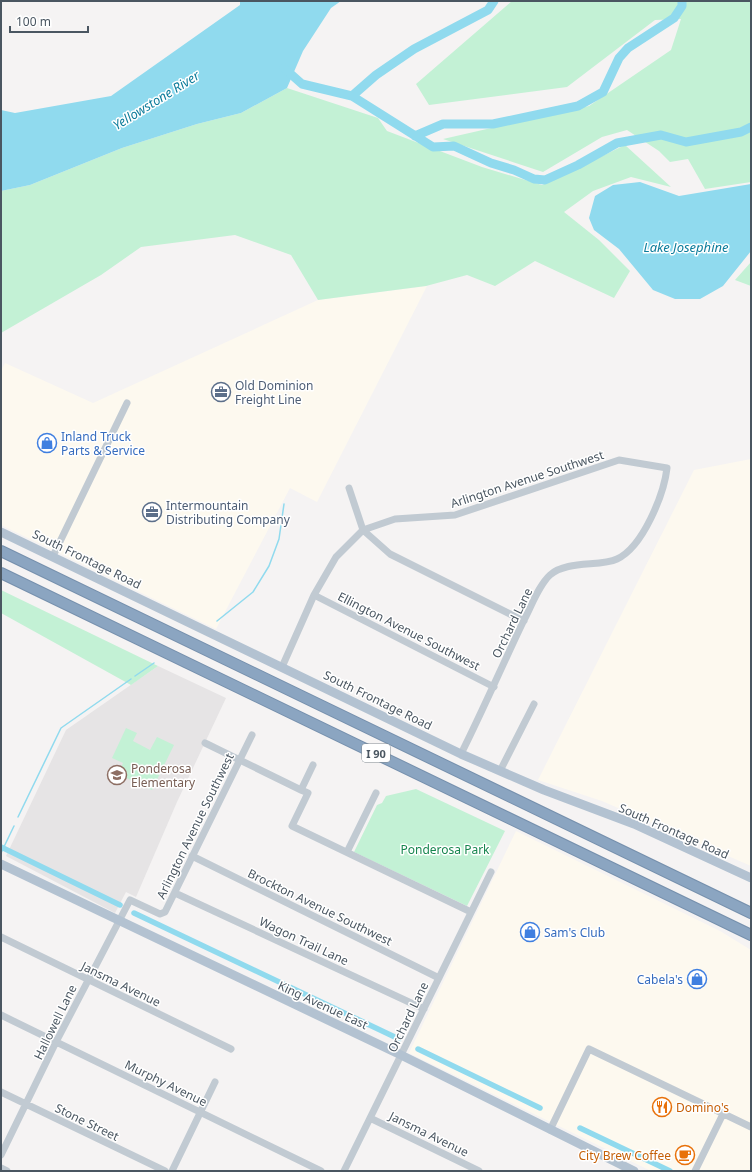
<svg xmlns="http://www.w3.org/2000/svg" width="752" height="1172" font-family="'Noto Sans',sans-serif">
  <rect width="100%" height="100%" fill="#f5f3f3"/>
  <!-- commercial -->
  <path fill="#fdf9ef" d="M 427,286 L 317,502 L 290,488 L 216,629 L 1,525 L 1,371 L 5,363 L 93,403 L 318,300 Z
    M 751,459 L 751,866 L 602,801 L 538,780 L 694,470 Z
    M 516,831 L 720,931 L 751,950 L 751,1171 L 651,1171 L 409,1053 Z"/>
  <!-- education -->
  <path fill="#e6e4e5" d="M 158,666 L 226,698 L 177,802 L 136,897 L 126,892 L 115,913 L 6,856 L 66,730 Z"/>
  <!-- green -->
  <path fill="#c3f1d5" d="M 512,1 L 751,1 L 751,182 L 705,189 L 688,159 L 670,162 L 659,151 L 627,130 L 602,137 L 543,172 L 443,139 L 589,106 L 671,50 L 681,19 L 655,20 L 567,87 L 429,105 L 416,84 Z
    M 287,88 L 378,118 L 387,131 L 482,167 L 542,185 L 625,145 L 671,187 L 631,177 L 593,191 L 564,212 L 599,240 L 630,271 L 614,298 L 535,261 L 495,286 L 467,275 L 426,286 L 318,300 L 291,255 L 235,235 L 141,247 L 101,275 L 1,333 L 1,191 L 30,185 L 122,148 L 197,124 L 241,113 Z
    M 751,262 L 751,286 L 735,280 Z
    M 1,590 L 158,666 L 131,685 L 1,613 Z
    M 126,728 L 137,733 L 133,741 L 150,750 L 157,737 L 174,745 L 152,790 L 118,774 L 123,763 L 112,758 Z
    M 416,789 L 505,831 L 467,906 L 354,852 L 377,805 L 382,803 L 386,796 Z"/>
  <!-- water -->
  <path fill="#90daee" d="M 240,1 L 341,1 L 331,8 L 303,51 L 287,88 L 241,113 L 197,124 L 122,148 L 30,185 L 1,191 L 1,110 L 15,113 L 111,96 L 240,5 Z
    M 640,182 L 679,196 L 751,184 L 751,251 L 723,286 L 700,299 L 675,299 L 653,290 L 619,249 L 594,230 L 589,218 L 595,196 L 613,185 Z"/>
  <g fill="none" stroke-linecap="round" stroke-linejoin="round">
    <!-- stream -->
    <path stroke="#90daee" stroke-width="1.5" d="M 217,621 L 253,592 L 269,566 L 279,539 L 284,504
      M 135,676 L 154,663
      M 18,817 L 61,728 L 131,679
      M 1,853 L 14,826"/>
    <!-- canal -->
    <path stroke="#90daee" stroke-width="5.5" d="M 1,847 L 120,905
      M 134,913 L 399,1039
      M 418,1049 L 540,1108
      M 580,1128 L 670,1171"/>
    <!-- river -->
    <path stroke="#90daee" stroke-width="9" d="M 284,68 L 302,84 L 352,96 L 433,147 L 454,146 L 491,163 L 514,170 L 534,179 L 545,180 L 578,165 L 617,143 L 661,135 L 686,142 L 741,132 L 751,127
      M 352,96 L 376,75 L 414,49 L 488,10 L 494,1
      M 415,136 L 443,124 L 493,124 L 578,106 L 603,92 L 619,58 L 628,48 L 674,18 L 682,6 L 682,1"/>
    <!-- highway casing -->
    <g stroke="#7690ad" stroke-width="12">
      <path id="highway" d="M 1,551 L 751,913
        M 1,573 L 751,935"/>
    </g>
    <!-- minor -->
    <path stroke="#c1cad2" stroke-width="7" d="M 349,488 L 363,530 L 390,554 L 524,621
      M 53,556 L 127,403
      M 314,595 L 494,687
      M 282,667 L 314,595 L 336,557 L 363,530 L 395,519 L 455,515 L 619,460 L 667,468 C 664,494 643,547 617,559 C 600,567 567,560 550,575 C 538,586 531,608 523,622 C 502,666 483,710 461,754
      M 205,743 L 301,790
      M 313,765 L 301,790 L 308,793 L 292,826 L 471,912
      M 500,771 L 534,704
      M 347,852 L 376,793
      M 192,856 L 439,978
      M 175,893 L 424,1009
      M 1,937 L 231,1049
      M 1,1015 L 321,1171
      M 1,1092 L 165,1171
      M 370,1118 L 479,1171
      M 550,1130 L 589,1049 L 751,1127
      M 1,1155 L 56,1042 L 130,900 L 160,914 L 165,912 L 252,735
      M 1,1168 L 7,1171
      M 172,1171 L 215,1082
      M 344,1171 L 491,872
      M 695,1171 L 723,1114"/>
    <!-- major -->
    <path stroke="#b3c2d1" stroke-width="9" d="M 1,532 L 461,754 L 544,790 L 634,824 L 751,878
      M 1,864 L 401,1055 L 634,1171"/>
    <!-- highway -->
    <use href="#highway" stroke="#8ba5c1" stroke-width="10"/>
  </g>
  <!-- icons -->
  <defs>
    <g id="office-ring" transform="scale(1)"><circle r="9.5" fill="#fff" stroke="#5c6f8a" stroke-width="1.5"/><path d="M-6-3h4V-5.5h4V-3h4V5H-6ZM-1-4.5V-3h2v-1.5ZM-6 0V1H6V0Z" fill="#5c6f8a"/></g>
    <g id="shop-ring" transform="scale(1)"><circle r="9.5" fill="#fff" stroke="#3f7fe0" stroke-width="1.5"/><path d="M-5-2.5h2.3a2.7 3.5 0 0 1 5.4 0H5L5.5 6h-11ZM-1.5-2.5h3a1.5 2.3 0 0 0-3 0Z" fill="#3f7fe0"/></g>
    <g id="school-ring" transform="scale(1)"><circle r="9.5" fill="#fff" stroke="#8d6e63" stroke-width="1.5"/><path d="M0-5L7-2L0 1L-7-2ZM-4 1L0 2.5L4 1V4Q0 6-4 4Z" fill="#8d6e63"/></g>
    <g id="restaurant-ring" transform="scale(1)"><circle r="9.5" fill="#fff" stroke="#e8710a" stroke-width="1.5"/><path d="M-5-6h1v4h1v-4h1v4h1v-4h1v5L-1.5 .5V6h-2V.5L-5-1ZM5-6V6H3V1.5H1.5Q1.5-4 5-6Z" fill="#e8710a"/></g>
    <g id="cafe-ring" transform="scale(1)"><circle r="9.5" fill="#fff" stroke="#e8710a" stroke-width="1.5"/><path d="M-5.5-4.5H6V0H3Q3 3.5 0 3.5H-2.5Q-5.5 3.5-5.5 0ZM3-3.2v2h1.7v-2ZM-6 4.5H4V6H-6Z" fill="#e8710a"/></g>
  </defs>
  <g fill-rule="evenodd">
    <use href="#office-ring" x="221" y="392"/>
    <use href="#shop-ring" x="47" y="443"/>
    <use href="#office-ring" x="152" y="512"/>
    <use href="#school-ring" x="117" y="775"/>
    <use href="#shop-ring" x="530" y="932"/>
    <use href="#shop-ring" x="697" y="979"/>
    <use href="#restaurant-ring" x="662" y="1107"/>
    <use href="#cafe-ring" x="685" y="1155"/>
  </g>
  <g text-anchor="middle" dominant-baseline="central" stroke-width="3" stroke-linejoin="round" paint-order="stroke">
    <!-- shield labels -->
    <rect fill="#fff" stroke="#808990" stroke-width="1" x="362" y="744" width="28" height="18" rx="3"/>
    <g font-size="11" font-weight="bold" fill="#4a5661">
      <text x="376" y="753">I 90</text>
    </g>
    <!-- service labels -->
    <g font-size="12" fill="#4e5e75" stroke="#fff" text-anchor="start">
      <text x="235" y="385">Old Dominion<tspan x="235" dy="14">Freight Line</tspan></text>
      <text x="166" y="505">Intermountain<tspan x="166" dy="14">Distributing Company</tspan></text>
    </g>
    <!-- shop labels -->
    <g font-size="12" fill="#366cbe" stroke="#fff" text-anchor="start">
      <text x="61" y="436">Inland Truck<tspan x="61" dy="14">Parts &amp; Service</tspan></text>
      <text x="544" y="932">Sam's Club</text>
      <text x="683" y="979" text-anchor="end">Cabela's</text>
    </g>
    <!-- street labels -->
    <g font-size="12" fill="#4a5661" stroke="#fff">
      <text transform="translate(527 479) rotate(-18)">Arlington Avenue Southwest</text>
      <text transform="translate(87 559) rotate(26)">South Frontage Road</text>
      <text transform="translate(512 623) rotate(-64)">Orchard Lane</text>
      <text transform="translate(409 631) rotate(27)">Ellington Avenue Southwest</text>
      <text transform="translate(378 700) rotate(26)">South Frontage Road</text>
      <text transform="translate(195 826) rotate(-64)">Arlington Avenue Southwest</text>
      <text transform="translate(674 831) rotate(24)">South Frontage Road</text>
      <text transform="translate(320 907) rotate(26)">Brockton Avenue Southwest</text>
      <text transform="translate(304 941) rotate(25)">Wagon Trail Lane</text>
      <text transform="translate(121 984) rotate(26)">Jansma Avenue</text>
      <text transform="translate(323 1005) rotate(25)">King Avenue East</text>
      <text transform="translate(408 1017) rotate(-64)">Orchard Lane</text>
      <text transform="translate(55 1022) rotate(-64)">Hallowell Lane</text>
      <text transform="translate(166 1083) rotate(26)">Murphy Avenue</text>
      <text transform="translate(87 1122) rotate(26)">Stone Street</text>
      <text transform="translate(429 1134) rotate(26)">Jansma Avenue</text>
    </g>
    <!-- education labels -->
    <g font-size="12" fill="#785e54" stroke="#fff" text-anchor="start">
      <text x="131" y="768">Ponderosa<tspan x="131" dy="14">Elementary</tspan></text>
    </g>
    <!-- park labels -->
    <g font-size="12" fill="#17864f" stroke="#fff">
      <text x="445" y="849">Ponderosa Park</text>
    </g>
    <!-- food labels -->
    <g font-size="12" fill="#c56008" stroke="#fff" text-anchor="start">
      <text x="676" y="1107">Domino's</text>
      <text x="671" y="1155" text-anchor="end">City Brew Coffee</text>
    </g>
    <!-- water labels -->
    <g font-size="13" font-style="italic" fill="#0c7c9b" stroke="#fff">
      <text transform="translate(156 100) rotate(-32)">Yellowstone River</text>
      <text x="686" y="247">Lake Josephine</text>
    </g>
  </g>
  <!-- border -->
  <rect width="752" height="1172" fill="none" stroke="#4a5661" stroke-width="4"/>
  <!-- scale -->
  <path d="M10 26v6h78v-6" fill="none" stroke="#4a5661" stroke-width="2"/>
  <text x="16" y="26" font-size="12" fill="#4a5661" stroke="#ffffff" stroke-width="3" paint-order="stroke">100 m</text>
</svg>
